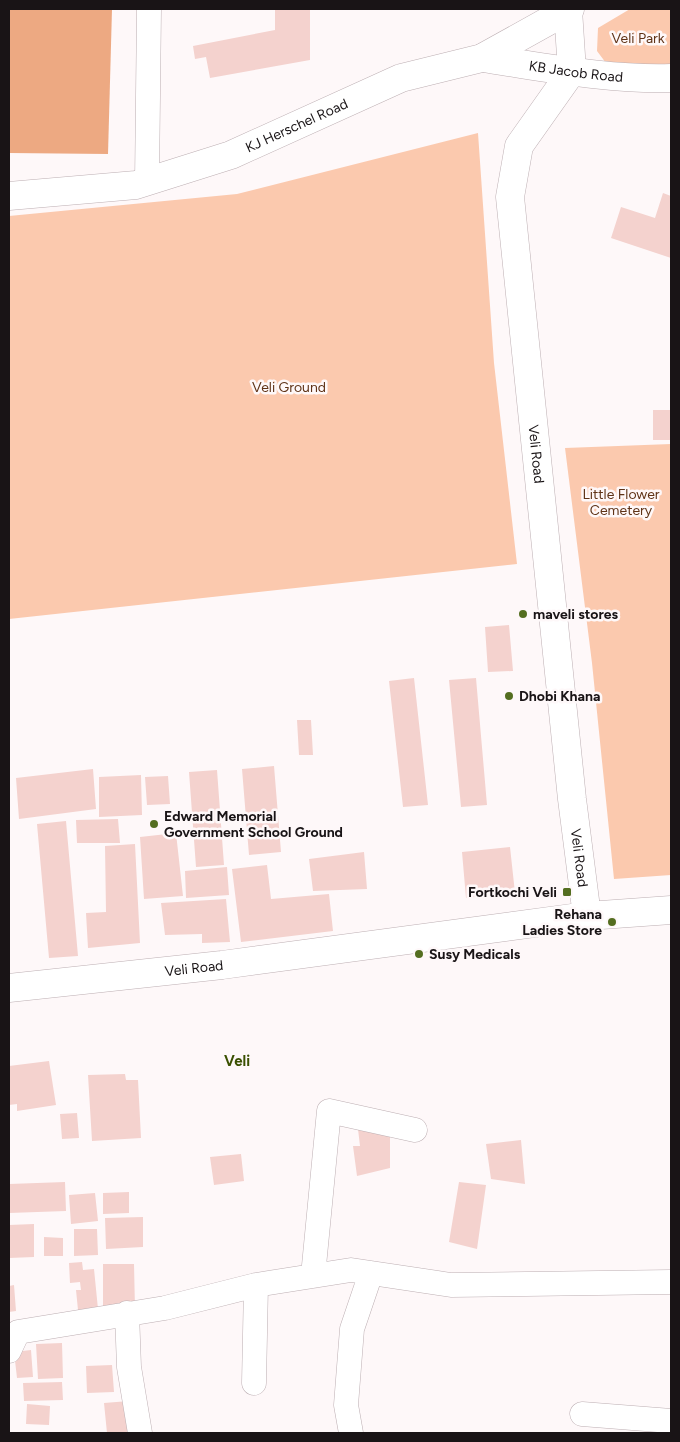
<svg xmlns="http://www.w3.org/2000/svg" width="680" height="1442" font-family="Figtree,sans-serif">
  <rect width="100%" height="100%" fill="#fef8f9"/>
  <!-- green -->
  <path fill="#fbc9ae" d="M 630,9 L 671,9 L 671,67 L 606,63 L 597,51 L 598,28 Z
    M 478,133 L 494,363 L 517,564 L 9,619 L 9,216 L 237,194 Z
    M 671,444 L 671,875 L 614,879 L 592,663 L 565,448 Z"/>
  <!-- forest -->
  <path fill="#eda982" d="M 9,9 L 112,9 L 108,154 L 9,153 Z"/>
  <!-- building -->
  <path fill="#f4d2ce" d="M 275,9 L 310,9 L 310,60 L 210,78 L 206,57 L 195,59 L 193,46 L 275,30 Z
    M 663,193 L 671,196 L 671,258 L 611,238 L 621,207 L 655,218 Z
    M 653,410 L 671,410 L 671,440 L 653,440 Z
    M 509,625 L 513,671 L 488,672 L 485,627 Z
    M 414,678 L 428,805 L 403,807 L 389,681 Z
    M 476,678 L 487,805 L 461,807 L 449,680 Z
    M 297,720 L 311,720 L 313,755 L 299,755 Z
    M 274,766 L 281,852 L 249,855 L 242,769 Z
    M 93,769 L 96,809 L 19,819 L 16,778 Z
    M 217,770 L 224,865 L 196,867 L 189,772 Z
    M 141,775 L 142,815 L 99,817 L 99,777 Z
    M 168,776 L 170,804 L 147,805 L 145,777 Z
    M 118,819 L 120,843 L 77,843 L 76,820 Z
    M 66,821 L 78,956 L 49,958 L 37,824 Z
    M 176,833 L 183,896 L 144,899 L 140,837 Z
    M 135,844 L 140,943 L 88,948 L 86,913 L 106,912 L 105,846 Z
    M 510,847 L 515,893 L 466,898 L 462,852 Z
    M 364,852 L 367,889 L 313,891 L 309,859 Z
    M 267,865 L 271,899 L 329,894 L 333,931 L 241,942 L 232,869 Z
    M 227,867 L 229,895 L 186,898 L 185,871 Z
    M 226,899 L 230,942 L 202,943 L 202,934 L 165,935 L 161,903 Z
    M 49,1061 L 56,1105 L 17,1111 L 17,1104 L 9,1105 L 9,1066 Z
    M 125,1074 L 126,1080 L 138,1080 L 141,1138 L 92,1141 L 88,1075 Z
    M 77,1113 L 79,1138 L 62,1139 L 60,1114 Z
    M 390,1127 L 390,1168 L 357,1176 L 353,1146 L 360,1146 L 358,1129 Z
    M 521,1140 L 525,1184 L 491,1179 L 486,1144 Z
    M 241,1154 L 244,1181 L 214,1185 L 210,1157 Z
    M 65,1182 L 66,1211 L 9,1213 L 9,1184 Z
    M 459,1182 L 486,1185 L 477,1249 L 449,1242 Z
    M 129,1192 L 129,1213 L 103,1214 L 103,1193 Z
    M 95,1193 L 98,1221 L 71,1224 L 69,1195 Z
    M 143,1217 L 143,1247 L 106,1249 L 105,1218 Z
    M 34,1224 L 34,1257 L 9,1258 L 9,1225 Z
    M 74,1229 L 97,1229 L 98,1255 L 74,1256 Z
    M 44,1237 L 63,1238 L 63,1256 L 44,1256 Z
    M 82,1262 L 83,1270 L 94,1269 L 98,1309 L 78,1310 L 76,1290 L 81,1290 L 80,1282 L 70,1283 L 69,1263 Z
    M 103,1264 L 134,1264 L 135,1309 L 103,1309 Z
    M 14,1285 L 16,1311 L 9,1312 L 9,1286 Z
    M 62,1343 L 63,1378 L 38,1379 L 36,1344 Z
    M 31,1350 L 33,1377 L 17,1378 L 14,1352 Z
    M 112,1365 L 114,1392 L 87,1393 L 86,1366 Z
    M 62,1382 L 63,1400 L 24,1401 L 23,1383 Z
    M 129,1401 L 132,1433 L 107,1433 L 104,1403 Z
    M 27,1404 L 50,1406 L 49,1425 L 26,1424 Z"/>
  <g fill="none" stroke-linecap="round" stroke-linejoin="round">
    <!-- minor casing -->
    <g stroke="#bdafb3" stroke-width="25">
      <path id="minor" d="M 147,182 L 149,9
        M 313,1276 L 329,1111 L 415,1130
        M 127,1313 L 129,1367 L 140,1433
        M 9,1351 L 18,1332 L 165,1308 L 256,1285 L 351,1270 L 451,1285 L 671,1282
        M 254,1383 L 256,1285
        M 582,1414 L 671,1421
        M 351,1433 L 346,1405 L 352,1329 L 371,1273"/>
    </g>
    <!-- tertiary casing -->
    <g stroke="#bdafb3" stroke-width="29">
      <path id="tertiary" d="M 568,10 L 572,71"/>
    </g>
    <!-- secondary casing -->
    <g stroke="#bdafb3" stroke-width="29">
      <g id="secondary">
        <path id="s1" d="M 482,58 C 544,67 609,80 671,78"/>
        <path id="s2" d="M 572,71 L 519,146 L 510,197 L 572,799 L 587,916 L 671,910"/>
        <path id="s3" d="M 9,196 L 136,185 L 231,155 L 401,78 L 482,58 L 570,9"/>
        <path id="s4" d="M 9,988 L 222,965 L 587,916"/>
      </g>
    </g>
    <!-- minor -->
    <use href="#minor" stroke="#fff" stroke-width="24"/>
    <!-- tertiary -->
    <use href="#tertiary" stroke="#fff" stroke-width="28"/>
    <!-- secondary -->
    <use href="#secondary" stroke="#fff" stroke-width="28"/>
  </g>
  <!-- markers -->
  <g fill="#546e20" stroke="#fef8f9" stroke-width="2">
    <circle cx="523" cy="614" r="5"/>
    <circle cx="509" cy="696" r="5"/>
    <circle cx="154" cy="824" r="5"/>
    <rect x="562" y="887" width="10" height="10" rx="2.5"/>
    <circle cx="612" cy="922" r="5"/>
    <circle cx="419" cy="954" r="5"/>
  </g>
  <g text-anchor="middle" dominant-baseline="central" stroke-width="5" stroke-linejoin="round" paint-order="stroke">
    <!-- park labels -->
    <g font-size="14" fill="#5f3317" stroke="#fef8f9">
      <text x="638" y="38">Veli Park</text>
      <text x="289" y="387">Veli Ground</text>
      <text x="621" y="494">Little Flower<tspan x="621" dy="16">Cemetery</tspan></text>
    </g>
    <!-- street labels -->
    <g font-size="14" fill="#191416" stroke="#fef8f9">
      <text stroke="none"><textPath href="#s1" startOffset="95">KB Jacob Road</textPath></text>
      <text stroke="none"><textPath href="#s3" startOffset="299">KJ Herschel Road</textPath></text>
      <text stroke="none"><textPath href="#s2" startOffset="402">Veli Road</textPath></text>
      <text stroke="none"><textPath href="#s2" startOffset="808">Veli Road</textPath></text>
      <text stroke="none"><textPath href="#s4" startOffset="186">Veli Road</textPath></text>
    </g>
    <!-- poi labels -->
    <g font-size="14" font-weight="bold" fill="#191416" stroke="#fef8f9" text-anchor="start">
      <text x="533" y="614">maveli stores</text>
      <text x="519" y="696">Dhobi Khana</text>
      <text x="164" y="816">Edward Memorial<tspan x="164" dy="16">Government School Ground</tspan></text>
      <text x="557" y="892" text-anchor="end">Fortkochi Veli</text>
      <text x="602" y="914" text-anchor="end">Rehana<tspan x="602" dy="16">Ladies Store</tspan></text>
      <text x="429" y="954">Susy Medicals</text>
    </g>
    <!-- neighbourhood labels -->
    <g font-size="15" font-weight="bold" fill="#3a5001" stroke="#fef8f9">
      <text x="237" y="1061">Veli</text>
    </g>
  </g>
  <!-- border -->
  <rect width="680" height="1442" fill="none" stroke="#191416" stroke-width="20"/>
</svg>
